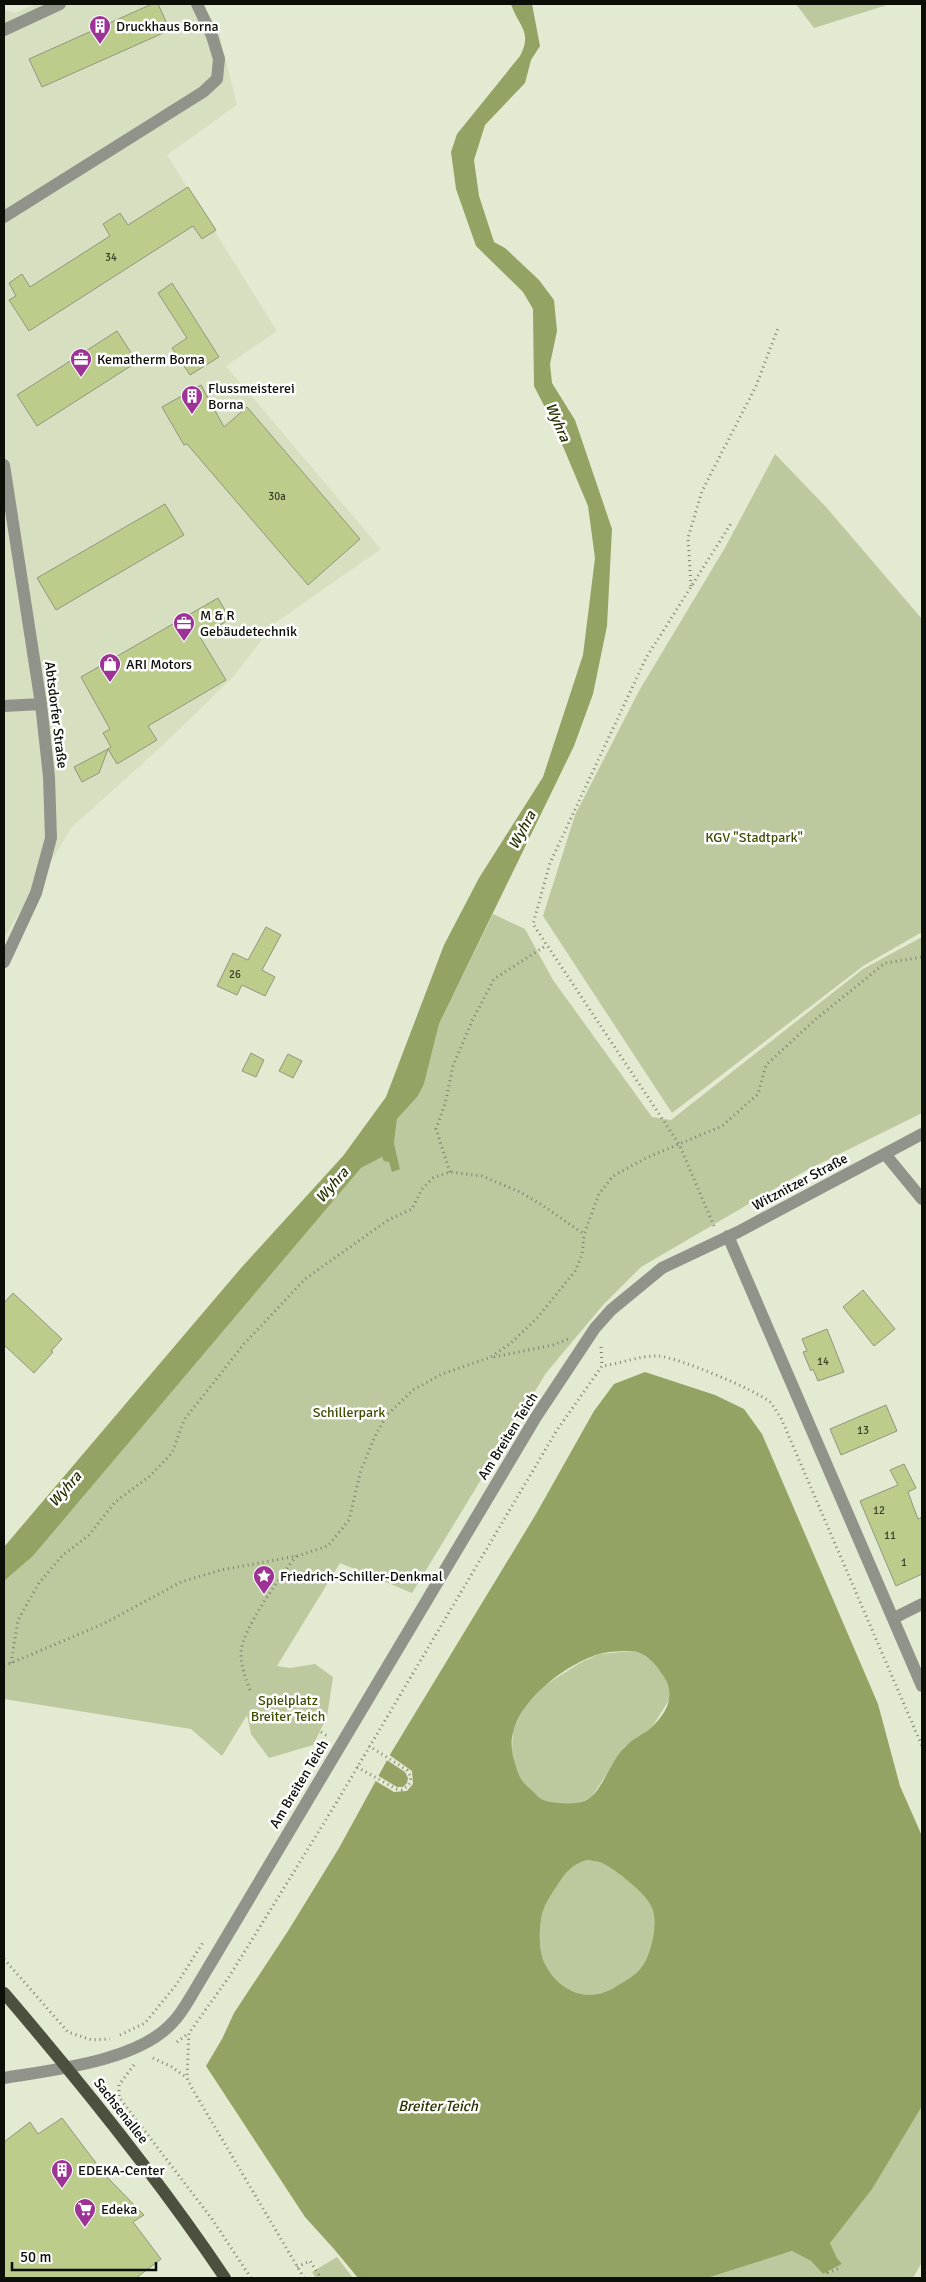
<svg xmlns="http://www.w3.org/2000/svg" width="926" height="2282" font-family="Signika,sans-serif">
  <rect width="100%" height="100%" fill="#e2ead1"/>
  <!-- built -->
  <path fill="#d6e0c0" d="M 36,4 L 201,4 L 218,28 L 237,105 L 167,155 L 277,331 L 226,366 L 381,549 L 275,623 L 233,677 L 163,745 L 72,827 L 4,938 L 4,10 L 15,13 Z"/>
  <!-- green -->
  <path fill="#bcc89d" d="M 796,4 L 890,4 L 814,28 Z
    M 775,454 L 826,507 L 922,619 L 922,932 L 863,966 L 672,1113 L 543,916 L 575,815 L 639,691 L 726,546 Z
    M 493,914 L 525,929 L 553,980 L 652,1117 L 671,1120 L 863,969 L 922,937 L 922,1113 L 805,1171 L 641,1267 L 603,1305 L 546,1373 L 412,1593 L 340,1563 L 277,1666 L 290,1668 L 315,1664 L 333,1677 L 327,1717 L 313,1745 L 269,1758 L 251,1734 L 247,1715 L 222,1756 L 191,1729 L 4,1699 L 4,1581 L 33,1556 L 361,1168 L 382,1157 L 400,1169 L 394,1143 L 397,1119 L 418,1096 L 424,1084 L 439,1024 Z
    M 633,1651 C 655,1656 667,1677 671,1697 L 652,1727 L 624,1747 L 591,1798 L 571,1805 L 544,1802 L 519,1779 L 512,1751 L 513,1730 L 525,1706 L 539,1689 L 580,1663 L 599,1654 Z
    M 587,1860 C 592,1861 598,1861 602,1863 C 616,1870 647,1894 652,1908 C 658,1922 652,1947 646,1960 C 640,1973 627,1980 615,1987 C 587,2005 557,1990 544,1962 C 539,1950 539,1932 541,1920 C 542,1908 550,1896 557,1886 C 565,1873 572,1864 587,1860 Z
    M 922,2106 L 922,2262 L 913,2278 L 707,2278 L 792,2251 L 811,2261 L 823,2274 L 842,2264 L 837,2258 L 830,2243 Z
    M 337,2257 L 353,2278 L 316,2278 L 312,2272 Z"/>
  <!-- water -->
  <path fill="#92a363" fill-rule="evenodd" d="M 511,4 L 532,4 L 540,46 L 531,60 L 525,83 L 485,125 L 474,160 L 479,196 L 494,242 L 505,248 L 539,280 L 554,300 L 557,331 L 550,364 L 552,383 L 575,420 L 612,529 L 607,626 L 593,694 L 574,746 L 439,1024 L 424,1084 L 418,1096 L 397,1119 L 394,1143 L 400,1169 L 392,1172 L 389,1162 L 384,1161 L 382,1157 L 361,1168 L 33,1556 L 4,1581 L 4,1547 L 241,1268 L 343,1156 L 386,1097 L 444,945 L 479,878 L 543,777 L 583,655 L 595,558 L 588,506 L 554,425 L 534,386 L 533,309 L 523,292 L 476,246 L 456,189 L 451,152 L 457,134 L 520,56 C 533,31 518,26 511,4 Z
    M 645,1372 L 715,1395 L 744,1409 L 762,1434 L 878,1704 L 900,1786 L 922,1836 L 922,2106 L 872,2189 L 830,2243 L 837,2258 L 842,2264 L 823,2274 L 811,2261 L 792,2251 L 707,2278 L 358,2278 L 334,2249 L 305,2217 L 206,2066 L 222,2039 L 234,2013 L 288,1931 L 339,1848 L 391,1753 L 536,1514 L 594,1411 L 614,1384 ZM 633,1651 C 647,1654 654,1662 662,1674 C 676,1694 669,1710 652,1727 C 644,1734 632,1739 625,1747 C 612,1759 603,1787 591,1797 C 583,1804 568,1804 558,1803 C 538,1801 541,1798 527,1786 C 517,1777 517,1768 513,1756 C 502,1711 561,1666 599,1654 C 610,1651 622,1651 633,1651 ZM 587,1860 C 592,1861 598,1861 602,1863 C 616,1870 647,1894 652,1908 C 658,1922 652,1947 646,1960 C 640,1973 627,1980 615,1987 C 587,2005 557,1990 544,1962 C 539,1950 539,1932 541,1920 C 542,1908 550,1896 557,1886 C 565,1873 572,1864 587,1860 Z"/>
  <!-- pier -->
  <path fill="#e2ead1" d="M 388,1754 L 412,1771 L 413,1784 L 407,1791 L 394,1792 L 374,1780 L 377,1775 L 397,1787 L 403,1787 L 407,1783 L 408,1778 L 405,1772 L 385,1759 Z"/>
  <!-- building -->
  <path fill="#bbcc8b" stroke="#90967f" d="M 152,4 L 158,4 L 170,30 L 42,87 L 29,59 Z
    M 188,187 L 216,230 L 202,239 L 193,226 L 29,331 L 9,300 L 16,296 L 9,283 L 22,274 L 30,287 L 110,236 L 103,224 L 120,213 L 128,225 Z
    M 172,283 L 219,357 L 190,375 L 172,348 L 187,338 L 158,293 Z
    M 117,331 L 137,362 L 37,426 L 17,395 Z
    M 201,385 L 224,427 L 247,407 L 360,539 L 308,585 L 187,444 L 184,445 L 162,407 Z
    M 165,504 L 184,535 L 56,610 L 37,578 Z
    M 218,598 L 230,619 L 200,637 L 226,680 L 148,726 L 157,740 L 117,764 L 108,749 L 111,747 L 103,733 L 110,729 L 81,677 Z
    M 108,749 L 99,773 L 82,782 L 74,767 Z
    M 266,927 L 281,935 L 262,970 L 275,977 L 265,996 L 242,985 L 237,995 L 217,986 L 233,953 L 248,960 Z
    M 251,1053 L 264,1060 L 256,1077 L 242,1071 Z
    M 288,1054 L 302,1061 L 293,1078 L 279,1071 Z
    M 863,1290 L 895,1329 L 874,1346 L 843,1307 Z
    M 13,1293 L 62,1339 L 51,1351 L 53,1352 L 34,1373 L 4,1345 L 4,1303 Z
    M 827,1329 L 844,1372 L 818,1381 L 813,1369 L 811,1371 L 803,1352 L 807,1351 L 802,1339 Z
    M 886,1405 L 897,1431 L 841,1455 L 830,1429 Z
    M 904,1464 L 916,1488 L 908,1492 L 918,1519 L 922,1517 L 922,1574 L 896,1586 L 860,1501 L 898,1485 L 890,1470 Z
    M 62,2118 L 105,2175 L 144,2215 L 133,2222 L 161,2259 L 136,2278 L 4,2278 L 4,2142 L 30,2122 L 38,2134 Z"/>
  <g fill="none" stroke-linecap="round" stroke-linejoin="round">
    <!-- path -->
    <path stroke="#7c8271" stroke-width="3" stroke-dasharray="1 4" stroke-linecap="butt" d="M 691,586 L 688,538 L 702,491 L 756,386 L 778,328
      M 450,1172 L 436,1129 L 445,1104 L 453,1066 L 472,1021 L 494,979 L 547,945
      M 714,1226 L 679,1144 L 533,924 L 550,863 L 646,658 L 732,522
      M 601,1347 L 602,1366
      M 494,1357 L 553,1345 L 568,1339
      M 11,1663 L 18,1620 L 39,1583 L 62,1556 L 89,1535 L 115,1502 L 150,1476 L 172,1453 L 184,1420 L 244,1344 L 305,1279 L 388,1220 L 412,1209 L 422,1189 L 433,1178 L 450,1172 L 482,1176 L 520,1192 L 542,1205 L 584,1234 L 599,1194 L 613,1176 L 646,1158 L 722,1126 L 758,1094 L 766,1065 L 816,1019 L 885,963 L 922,957
      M 4,1666 L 103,1624 L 181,1582 L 221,1570 L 297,1556 L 328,1546 L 349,1520 L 361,1470 L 376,1434 L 388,1414 L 413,1390 L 442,1374 L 491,1357 L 511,1343 L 538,1317 L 575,1271 L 582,1255 L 584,1234
      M 250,1690 C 245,1677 241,1666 241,1653 C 242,1628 281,1577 296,1556
      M 321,1732 L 329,1737
      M 357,1767 L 396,1789 L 402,1790 L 409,1785 L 411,1777 L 407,1770 L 369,1746
      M 4,1959 L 68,2032 L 92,2040 L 110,2039
      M 120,2035 L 145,2023 L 176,1985 L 204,1941
      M 177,2042 L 189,2033
      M 153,2058 L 172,2067 L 187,2078
      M 134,2065 L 119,2085 L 119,2097 L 212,2219 L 251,2278
      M 297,2267 L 310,2261 L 321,2278
      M 304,2278 L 193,2090 L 187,2078 L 189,2033 L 229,1977 L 335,1805 L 557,1430 L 602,1366 C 621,1364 640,1355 659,1356 C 679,1358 754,1389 770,1402 C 774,1406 777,1413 781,1418 L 922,1746
      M 830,2278 L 828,2273 L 840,2268"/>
    <!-- minor -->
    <path stroke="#909389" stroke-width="12" d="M 4,30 L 60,4
      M 4,217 L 203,92 L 217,79 L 219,59 L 212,36 L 197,4
      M 4,465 L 41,704 L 49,777 L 51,838 L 36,893 L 4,962
      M 4,706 L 41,704
      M 885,1154 L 922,1199
      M 728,1236 L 922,1686
      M 894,1618 L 922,1604
      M 4,2078 C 53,2070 139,2061 173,2022 C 181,2014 187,2003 193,1993 L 536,1417 L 595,1328 L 611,1310 L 662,1268 L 738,1232 L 922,1134"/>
    <!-- major -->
    <path stroke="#4b503f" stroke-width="12" d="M 4,1993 C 82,2084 158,2178 225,2278"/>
  </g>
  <!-- icons -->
  <defs>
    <g id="building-pin" transform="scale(1.125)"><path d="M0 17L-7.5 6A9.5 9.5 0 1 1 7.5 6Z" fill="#9c3395" stroke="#fff"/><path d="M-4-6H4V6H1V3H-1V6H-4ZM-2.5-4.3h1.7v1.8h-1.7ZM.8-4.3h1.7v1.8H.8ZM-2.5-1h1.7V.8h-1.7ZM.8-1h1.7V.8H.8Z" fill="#fff"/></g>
    <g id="office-pin" transform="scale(1.125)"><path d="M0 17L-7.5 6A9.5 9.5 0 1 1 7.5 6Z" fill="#9c3395" stroke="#fff"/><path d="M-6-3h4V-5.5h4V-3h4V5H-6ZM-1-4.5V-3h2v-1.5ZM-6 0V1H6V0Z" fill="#fff"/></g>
    <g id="shop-pin" transform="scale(1.125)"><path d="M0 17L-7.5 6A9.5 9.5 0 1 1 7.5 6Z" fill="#9c3395" stroke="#fff"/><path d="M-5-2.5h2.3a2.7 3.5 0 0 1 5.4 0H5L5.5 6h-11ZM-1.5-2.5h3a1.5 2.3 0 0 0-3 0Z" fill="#fff"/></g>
    <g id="sight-pin" transform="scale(1.125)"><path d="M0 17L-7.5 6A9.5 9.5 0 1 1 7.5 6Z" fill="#9c3395" stroke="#fff"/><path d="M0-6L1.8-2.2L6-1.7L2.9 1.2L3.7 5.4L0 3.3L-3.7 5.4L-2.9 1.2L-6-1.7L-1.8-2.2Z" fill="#fff"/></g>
    <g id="supermarket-pin" transform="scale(1.125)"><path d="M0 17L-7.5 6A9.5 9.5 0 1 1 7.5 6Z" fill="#9c3395" stroke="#fff"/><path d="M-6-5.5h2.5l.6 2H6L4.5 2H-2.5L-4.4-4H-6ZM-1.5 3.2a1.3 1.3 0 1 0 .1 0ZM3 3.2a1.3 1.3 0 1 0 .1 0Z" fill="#fff"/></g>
  </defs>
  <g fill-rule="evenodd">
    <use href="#building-pin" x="100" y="26"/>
    <use href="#office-pin" x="81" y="359"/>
    <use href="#building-pin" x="192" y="396"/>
    <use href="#office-pin" x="184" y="623"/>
    <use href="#shop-pin" x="110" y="664"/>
    <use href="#sight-pin" x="264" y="1576"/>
    <use href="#building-pin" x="62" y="2170"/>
    <use href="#supermarket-pin" x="85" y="2209"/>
  </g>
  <g text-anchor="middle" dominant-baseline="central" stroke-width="5" stroke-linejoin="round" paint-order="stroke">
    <!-- number labels -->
    <g font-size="11" fill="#383e28">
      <text x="111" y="257">34</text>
      <text x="277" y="496">30a</text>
      <text x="235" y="974">26</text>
      <text x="823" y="1361">14</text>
      <text x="863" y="1430">13</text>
      <text x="879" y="1510">12</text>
      <text x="890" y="1535">11</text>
      <text x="904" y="1562">1</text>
    </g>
    <!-- poi labels -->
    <g font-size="14" fill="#0c0f07" stroke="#fff" text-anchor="start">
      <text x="116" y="26">Druckhaus Borna</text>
      <text x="97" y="359">Kematherm Borna</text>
      <text x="208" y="388">Flussmeisterei<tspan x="208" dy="16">Borna</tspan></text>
      <text x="200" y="615">M &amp; R<tspan x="200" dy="16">Gebäudetechnik</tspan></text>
      <text x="126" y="664">ARI Motors</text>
      <text x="280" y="1576">Friedrich-Schiller-Denkmal</text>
      <text x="78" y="2170">EDEKA-Center</text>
      <text x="101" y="2209">Edeka</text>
    </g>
    <!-- street labels -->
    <g font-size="14" fill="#0c0f07" stroke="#fff">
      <text transform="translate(56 715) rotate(83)">Abtsdorfer Straße</text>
      <text transform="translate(800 1182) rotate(-28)">Witznitzer Straße</text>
      <text transform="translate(508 1436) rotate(-58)">Am Breiten Teich</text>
      <text transform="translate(299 1784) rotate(-59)">Am Breiten Teich</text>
      <text transform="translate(121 2111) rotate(52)">Sachsenallee</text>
    </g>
    <!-- park labels -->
    <g font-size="14" fill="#3f4d00" stroke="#fff">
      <text x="754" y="837">KGV "Stadtpark"</text>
      <text x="349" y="1412">Schillerpark</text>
      <text x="288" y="1700">Spielplatz<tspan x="288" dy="16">Breiter Teich</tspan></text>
    </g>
    <!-- water labels -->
    <g font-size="15" font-style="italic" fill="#293301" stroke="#fff">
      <text transform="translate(558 422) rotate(67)">Wyhra</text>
      <text transform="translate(522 830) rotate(-62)">Wyhra</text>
      <text transform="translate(332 1185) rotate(-49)">Wyhra</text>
      <text transform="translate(65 1489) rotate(-49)">Wyhra</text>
      <text x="438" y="2106">Breiter Teich</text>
    </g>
  </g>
  <!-- border -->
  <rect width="926" height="2282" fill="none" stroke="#0c0f07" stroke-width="10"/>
  <!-- scale -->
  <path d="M12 2262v8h144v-8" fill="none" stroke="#0c0f07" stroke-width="2.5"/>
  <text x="20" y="2262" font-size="15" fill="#0c0f07" stroke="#ffffff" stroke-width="4" paint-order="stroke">50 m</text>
</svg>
